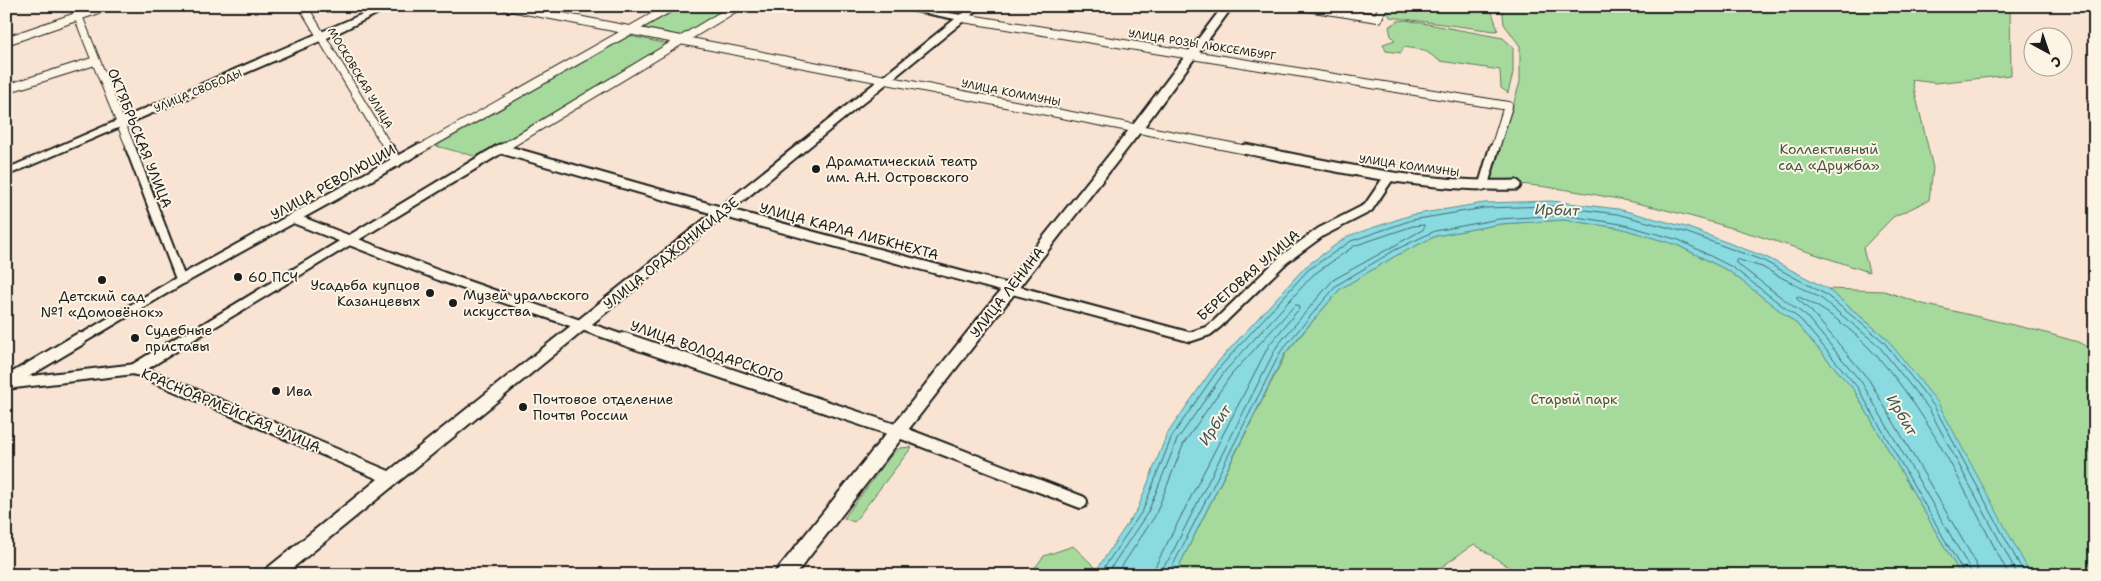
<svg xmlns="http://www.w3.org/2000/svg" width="2101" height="581" font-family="'Shantell Sans',sans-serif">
  <rect width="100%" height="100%" fill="#f9e4d3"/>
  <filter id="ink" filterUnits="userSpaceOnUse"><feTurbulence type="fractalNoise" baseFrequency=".02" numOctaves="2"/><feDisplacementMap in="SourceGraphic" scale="10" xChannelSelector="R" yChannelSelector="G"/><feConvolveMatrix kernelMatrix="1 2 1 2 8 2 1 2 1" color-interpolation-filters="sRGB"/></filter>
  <g filter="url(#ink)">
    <!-- green -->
    <path fill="#a6da9c" stroke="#617b5c" d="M 683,6 L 731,6 L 682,36 L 644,28 Z
      M 1390,6 L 1490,6 L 1498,30 L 1495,31 L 1390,17 L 1387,11 Z
      M 1502,6 L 2010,6 L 2011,75 L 1935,83 L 1912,80 L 1933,168 L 1929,200 L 1893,217 L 1863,248 L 1869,272 C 1746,231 1624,190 1494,182 L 1491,179 L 1520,82 L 1520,46 L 1504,24 Z
      M 1406,20 L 1503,38 L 1513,47 L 1513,73 L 1508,93 L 1501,88 L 1500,70 L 1440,61 L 1424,50 L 1404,47 L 1401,53 L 1386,51 L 1383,44 L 1395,40 L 1391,36 L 1389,27 L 1398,21 Z
      M 630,36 L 668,44 L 478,157 L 436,146 Z
      M 1564,220 L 1620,228 L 1677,245 L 1729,271 L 1797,324 L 1854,390 L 1961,575 L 1521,575 L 1474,544 L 1430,575 L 1171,575 L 1179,566 L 1286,353 L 1340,289 L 1397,255 L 1436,236 L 1500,224 Z
      M 1828,289 L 1884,291 L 1923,304 L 2039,331 L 2078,342 L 2095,351 L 2095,575 L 2031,575 L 1886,338 Z
      M 912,447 L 854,522 L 844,518 L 893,453 L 900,448 Z
      M 1073,546 L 1097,569 L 1093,575 L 1029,575 L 1044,556 Z"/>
    <!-- water -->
    <path fill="#89dae1" stroke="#5d8e92" d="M 1552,201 L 1618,209 L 1686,227 L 1766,257 L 1828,289 L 1886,338 L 1938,403 L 2031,575 L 1961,575 L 1854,390 L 1797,324 L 1729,271 L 1677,245 L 1620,228 L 1564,220 L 1500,224 L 1436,236 L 1397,255 L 1340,289 L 1285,353 L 1179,566 L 1171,575 L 1093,575 L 1138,508 L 1167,434 L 1216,364 L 1305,267 L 1348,236 L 1411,215 L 1484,203 Z"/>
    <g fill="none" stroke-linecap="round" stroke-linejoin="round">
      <!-- shore -->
      <path stroke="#48686b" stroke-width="1" d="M 1099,575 L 1143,510 L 1172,436 L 1220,367 L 1308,270 L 1351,241 L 1412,220 L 1484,208 L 1552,206 L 1617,214 L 1685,232 L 1764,261 L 1825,294 L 1883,341 L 1934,406 L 2025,575
        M 1106,575 L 1148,512 L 1177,440 L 1225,371 L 1313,275 L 1354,246 L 1413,226 L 1424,225 L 1424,229 L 1333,280 L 1277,346 L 1169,559 L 1162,568 L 1161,575
        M 1116,575 L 1155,516 L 1184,443 L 1231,375 L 1295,305 L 1298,305 L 1299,309 L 1269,345 L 1156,565 L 1154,575
        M 1168,575 L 1281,351 L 1337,285 L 1395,250 L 1435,231 L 1499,219 L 1564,215 L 1621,224 L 1679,240 L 1732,267 L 1801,320 L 1858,388 L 1965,575
        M 1971,575 L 1969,567 L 1862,383 L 1806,316 L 1736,263 L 1736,259 L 1762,267 L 1822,299 L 1878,345 L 1929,409 L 2018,575
        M 1978,575 L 1976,563 L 1869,380 L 1811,311 L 1797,299 L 1797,296 C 1902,343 1957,479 2009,575"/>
      <!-- street-far2 casing -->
      <g stroke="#1c1c1c" stroke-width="10">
        <path id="street-far2" d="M 74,6 L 132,151
          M 303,6 L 390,151
          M 505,6 L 1252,151
          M 1301,6 L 1378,18 L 1383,6
          M 963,18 L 1508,106 L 1494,151
          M 6,41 L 108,6
          M 6,89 L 95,61
          M 501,149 L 506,151
          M 417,151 L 673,6
          M 498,151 L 738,6"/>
      </g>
      <!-- street-far1 casing -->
      <g stroke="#1c1c1c" stroke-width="13">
        <path id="street-far1" d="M 131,149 L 181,280
          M 389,149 L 397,162
          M 502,149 L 723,212 L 1190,337 L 1208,331 L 1217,324 L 1284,259 L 1321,232 L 1368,208 L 1389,177
          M 1246,149 C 1335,167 1424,188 1516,185
          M 1483,186 L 1494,149
          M 295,219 L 443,277 L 627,341
          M 78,341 L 181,280 L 419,149
          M 183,341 L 500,149"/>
      </g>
      <!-- street casing -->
      <g stroke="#1c1c1c" stroke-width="16">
        <path id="street" d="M 624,339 L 897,431 L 1081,502
          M 136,369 L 185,339
          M 6,383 L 80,339"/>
      </g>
      <!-- secondary casing -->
      <g stroke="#1c1c1c" stroke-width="4">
        <path id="secondary" d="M 381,6 L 393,6 L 325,39 L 6,176 L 6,169 Z
          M 889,6 L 911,6 L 961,15 L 972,6 L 982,6 L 284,575 L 262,575 L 265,570 L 378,479 L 134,374 L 6,389 L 6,379 L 136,364 L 389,471 L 955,19 Z"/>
      </g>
      <!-- primary casing -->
      <g stroke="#1c1c1c" stroke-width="4">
        <path id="primary" d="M 1223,6 L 1233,6 L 1141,131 L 795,575 L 773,575 L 1133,125 Z"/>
      </g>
      <!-- street-far2 -->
      <use href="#street-far2" stroke="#fcf5e5" stroke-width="8"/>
      <!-- street-far1 -->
      <use href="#street-far1" stroke="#fcf5e5" stroke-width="9"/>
      <!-- street -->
      <use href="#street" stroke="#fcf5e5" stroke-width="12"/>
      <!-- secondary -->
      <use href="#secondary" fill="#fcf5e5" fill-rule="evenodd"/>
      <!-- primary -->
      <use href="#primary" fill="#fcf5e5" fill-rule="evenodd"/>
    </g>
  </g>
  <!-- markers -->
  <g fill="#1c1c1c" stroke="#fcf5e5" stroke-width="2">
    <circle cx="816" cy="169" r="5"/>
    <circle cx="238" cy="277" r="5"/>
    <circle cx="102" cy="280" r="5"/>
    <circle cx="430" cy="293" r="5"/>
    <circle cx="453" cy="303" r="5"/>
    <circle cx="135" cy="338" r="5"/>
    <circle cx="276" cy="391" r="5"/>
    <circle cx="523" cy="407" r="5"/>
  </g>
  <g text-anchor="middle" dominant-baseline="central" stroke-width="4" stroke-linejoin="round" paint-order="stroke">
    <!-- far-street labels -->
    <g font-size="11" fill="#1c1c1c" stroke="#fcf5e5">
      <text transform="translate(1202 45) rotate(9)">УЛИЦА РОЗЫ ЛЮКСЕМБУРГ</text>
      <text transform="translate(360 78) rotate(59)">МОСКОВСКАЯ УЛИЦА</text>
      <text transform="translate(198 91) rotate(-23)">УЛИЦА СВОБОДЫ</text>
      <text transform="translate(1011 93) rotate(11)">УЛИЦА КОММУНЫ</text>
      <text transform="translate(1409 166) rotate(8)">УЛИЦА КОММУНЫ</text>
    </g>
    <!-- street labels -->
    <g font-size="14" fill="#1c1c1c" stroke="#fcf5e5">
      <text transform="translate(140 138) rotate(68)">ОКТЯБРЬСКАЯ УЛИЦА</text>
      <text transform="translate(333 182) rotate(-29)">УЛИЦА РЕВОЛЮЦИИ</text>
      <text transform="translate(849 231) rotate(15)">УЛИЦА КАРЛА ЛИБКНЕХТА</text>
      <text transform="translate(671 253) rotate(-39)">УЛИЦА ОРДЖОНИКИДЗЕ</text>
      <text transform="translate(1248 275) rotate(-41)">БЕРЕГОВАЯ УЛИЦА</text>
      <text transform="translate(1007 292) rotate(-52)">УЛИЦА ЛЕНИНА</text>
      <text transform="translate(707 351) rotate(19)">УЛИЦА ВОЛОДАРСКОГО</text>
      <text transform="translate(231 410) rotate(23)">КРАСНОАРМЕЙСКАЯ УЛИЦА</text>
    </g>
    <!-- park labels -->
    <g font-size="14" fill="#455542" stroke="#fcf5e5">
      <text x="1829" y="149">Коллективный<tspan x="1829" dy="16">сад «Дружба»</tspan></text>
      <text x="1574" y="399">Старый парк</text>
    </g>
    <!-- poi labels -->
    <g font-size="14" fill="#1c1c1c" stroke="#fcf5e5" text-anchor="start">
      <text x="826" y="161">Драматический театр<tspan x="826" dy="16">им. А.Н. Островского</tspan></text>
      <text x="248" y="277">60 ПСЧ</text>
      <text x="420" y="285" text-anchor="end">Усадьба купцов<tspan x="420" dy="16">Казанцевых</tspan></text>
      <text x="463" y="295">Музей уральского<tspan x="463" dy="16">искусства</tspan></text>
      <text x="102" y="296" text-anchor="middle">Детский сад<tspan x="102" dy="16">№1 «Домовёнок»</tspan></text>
      <text x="145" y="330">Судебные<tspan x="145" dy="16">приставы</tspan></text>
      <text x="286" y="391">Ива</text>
      <text x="533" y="399">Почтовое отделение<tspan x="533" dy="16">Почты России</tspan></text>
    </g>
    <!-- water labels -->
    <g font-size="15" font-style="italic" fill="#3d5557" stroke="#fcf5e5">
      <text transform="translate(1557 210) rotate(2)">Ирбит</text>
      <text transform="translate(1902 415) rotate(59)">Ирбит</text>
      <text transform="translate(1215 425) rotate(-56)">Ирбит</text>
    </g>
  </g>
  <!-- margin -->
  <rect width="2101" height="581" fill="none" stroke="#fcf5e5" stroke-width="25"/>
  <rect x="12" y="12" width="2076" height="556" fill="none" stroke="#1c1c1c" stroke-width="2" filter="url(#ink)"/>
  <!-- north arrow -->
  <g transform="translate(2048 52) rotate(140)"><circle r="24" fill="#fcf5e5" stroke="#a29e95"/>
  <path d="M0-4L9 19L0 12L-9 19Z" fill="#1c1c1c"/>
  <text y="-8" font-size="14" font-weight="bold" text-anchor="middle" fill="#1c1c1c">С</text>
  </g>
</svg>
